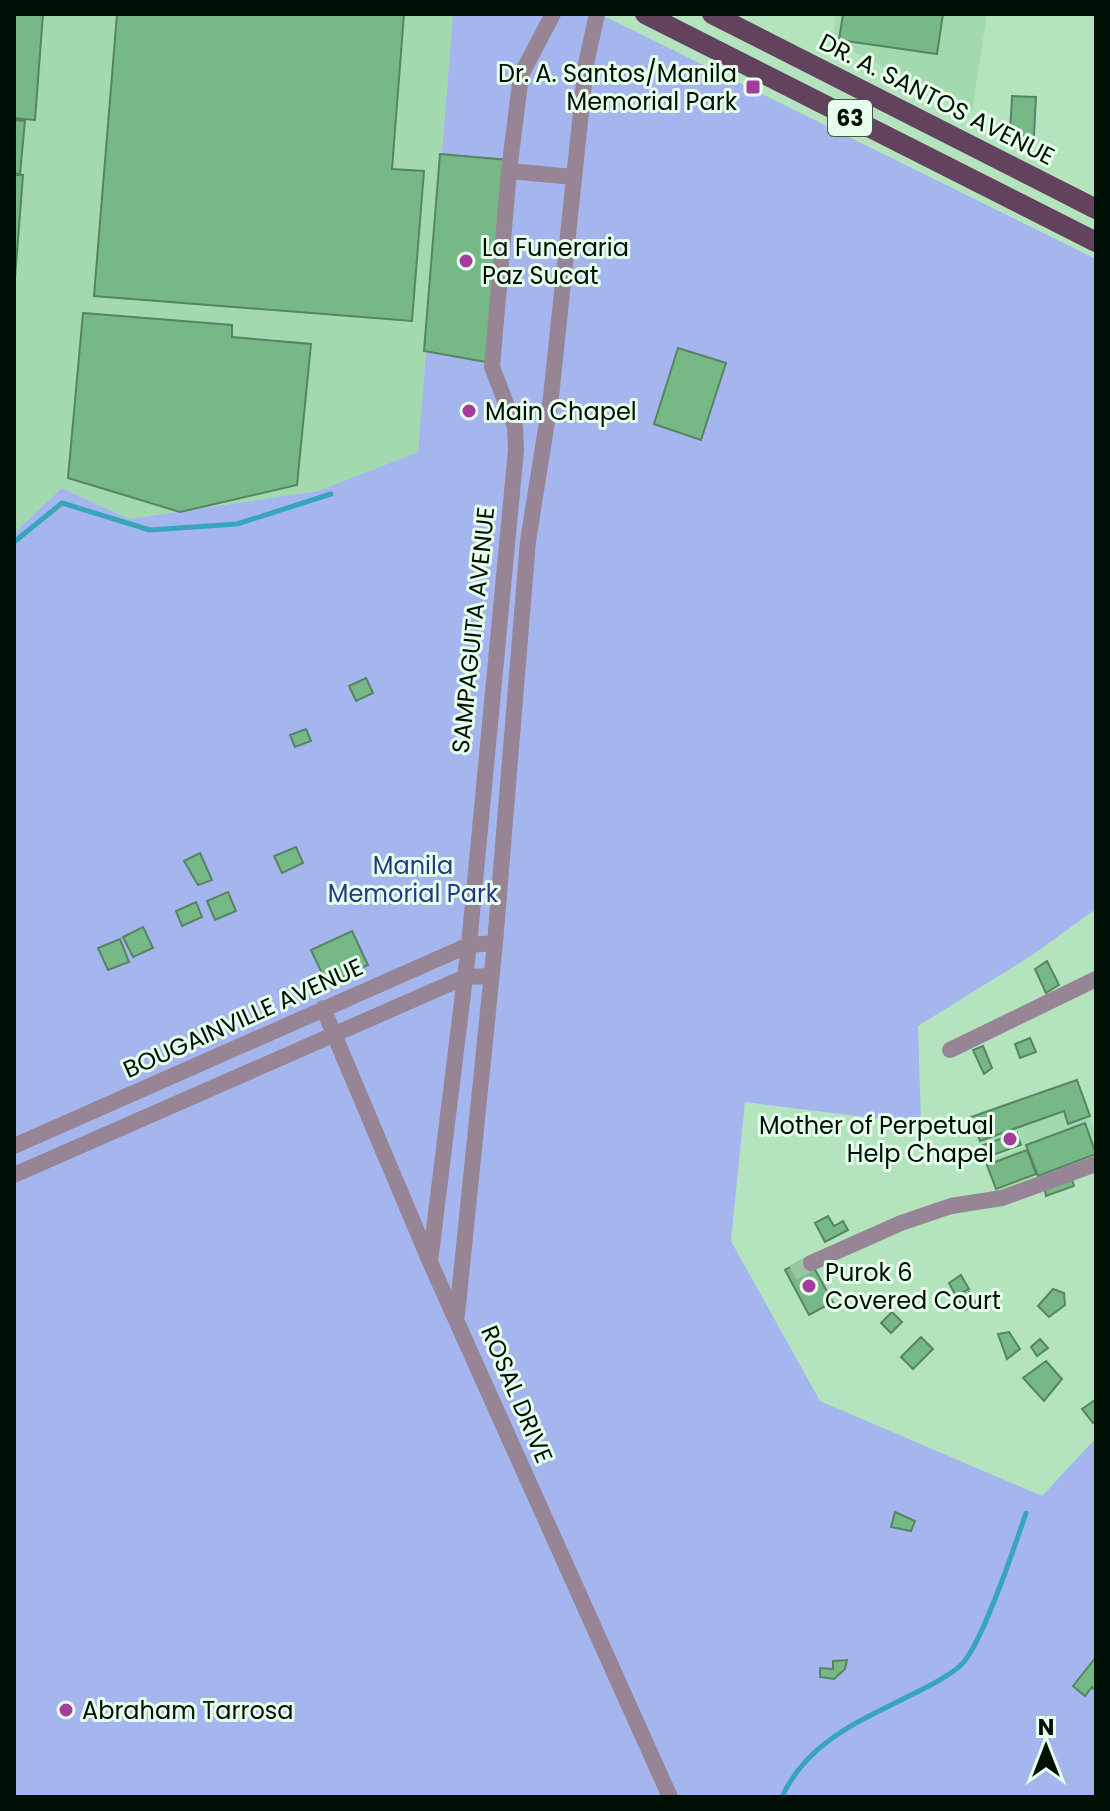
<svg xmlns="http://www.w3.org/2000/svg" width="1110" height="1811" font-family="Poppins,sans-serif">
  <rect width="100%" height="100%" fill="#b4e4be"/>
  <!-- built -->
  <path fill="#a3d9af" d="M 14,14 L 453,14 L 418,452 L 318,491 L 129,519 L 62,488 L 14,533 Z
    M 836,14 L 987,14 L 972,111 L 832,41 Z
    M 1077,1078 L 1096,1134 L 1096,1155 L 996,1192 L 984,1162 L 1024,1147 L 1019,1132 L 979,1144 L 970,1116 Z"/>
  <!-- green -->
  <path fill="#a5b6ef" d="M 453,14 L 600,14 L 1096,259 L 1096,909 L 1031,956 L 918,1026 L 921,1124 L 745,1102 L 731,1241 L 820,1401 L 1042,1496 L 1096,1438 L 1096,1797 L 14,1797 L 14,533 L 62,488 L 129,519 L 318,491 L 418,452 Z"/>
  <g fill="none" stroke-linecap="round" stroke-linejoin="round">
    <!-- stream -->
    <path stroke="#38a5b8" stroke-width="5" d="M 14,542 L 62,503 L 150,530 L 237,524 L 331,494
      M 782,1797 C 807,1741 862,1720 913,1694 C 929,1686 948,1677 961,1665 C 982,1645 1015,1545 1026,1513"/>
  </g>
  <!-- building -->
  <path fill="#76b987" stroke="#578462" stroke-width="2" d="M 14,14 L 43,14 L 35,120 L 14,118 Z
    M 117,14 L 404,14 L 392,169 L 424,171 L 412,321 L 94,296 Z
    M 843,14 L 943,14 L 937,54 L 839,40 Z
    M 1012,96 L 1036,97 L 1034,136 L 1010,135 Z
    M 14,120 L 25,121 L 20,174 L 14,173 Z
    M 440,154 L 509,160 L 492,363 L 424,351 Z
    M 14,175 L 23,175 L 15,278 L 14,278 Z
    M 83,313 L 232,325 L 232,337 L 311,344 L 297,485 L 180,512 L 68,478 Z
    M 678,348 L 726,363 L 701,440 L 654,424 Z
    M 366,678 L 373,693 L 356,701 L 349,686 Z
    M 306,729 L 311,741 L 295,747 L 290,735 Z
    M 296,847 L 303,863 L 282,873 L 274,856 Z
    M 200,853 L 212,880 L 198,885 L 184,861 Z
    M 228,892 L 236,911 L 215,920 L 207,901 Z
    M 196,902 L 202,917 L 182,926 L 176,911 Z
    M 143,927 L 153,948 L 133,957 L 123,937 Z
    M 352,931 L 368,965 L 327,984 L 311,950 Z
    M 120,939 L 129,962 L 108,970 L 98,948 Z
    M 1047,961 L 1059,985 L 1046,993 L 1035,969 Z
    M 1030,1038 L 1036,1052 L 1020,1058 L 1015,1044 Z
    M 983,1046 L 992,1068 L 984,1074 L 973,1050 Z
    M 1077,1080 L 1090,1116 L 1068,1124 L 1064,1111 L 980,1141 L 971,1117 Z
    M 1085,1123 L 1096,1154 L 1038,1176 L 1026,1145 Z
    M 1017,1133 L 1021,1145 L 987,1157 L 983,1145 Z
    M 1027,1150 L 1036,1174 L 996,1189 L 987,1165 Z
    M 1071,1177 L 1074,1186 L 1046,1196 L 1044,1186 Z
    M 828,1216 L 834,1226 L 843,1221 L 848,1230 L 825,1242 L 815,1223 Z
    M 808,1257 L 833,1302 L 809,1315 L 785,1270 Z
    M 961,1275 L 969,1289 L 956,1296 L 949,1283 Z
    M 1053,1289 L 1064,1293 L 1065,1305 L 1049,1317 L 1038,1306 Z
    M 969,1292 L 976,1303 L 965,1310 L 958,1299 Z
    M 892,1312 L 902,1322 L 891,1333 L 881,1323 Z
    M 1009,1332 L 1020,1349 L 1007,1359 L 998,1334 Z
    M 921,1337 L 933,1349 L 913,1369 L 901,1357 Z
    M 1040,1339 L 1048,1348 L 1037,1356 L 1031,1347 Z
    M 1046,1361 L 1062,1379 L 1044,1401 L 1023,1378 Z
    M 1095,1400 L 1096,1420 L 1093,1423 L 1082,1409 Z
    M 895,1512 L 915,1521 L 911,1531 L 891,1527 Z
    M 1096,1657 L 1096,1691 L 1092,1687 L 1085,1696 L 1073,1686 Z
    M 847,1660 L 845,1669 L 834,1679 L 820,1677 L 820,1668 L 833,1669 L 833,1661 Z"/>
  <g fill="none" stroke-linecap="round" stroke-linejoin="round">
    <!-- street-tunnel -->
    <path stroke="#99c4a2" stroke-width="16" stroke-dasharray="16 8" stroke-linecap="butt" d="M 793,1273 L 811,1263"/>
    <!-- street -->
    <path stroke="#978494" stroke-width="16" d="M 509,171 L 574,177
      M 323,1008 L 430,1262 L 670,1797
      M 950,1050 L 1096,979
      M 14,1146 L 469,945 L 495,943
      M 14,1175 L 465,977 L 491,976
      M 430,1262 L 469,945 L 516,450 L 515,427 L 492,367 L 509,171 L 521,75 L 553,14
      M 811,1263 L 901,1223 L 951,1206 L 1002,1198 L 1096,1164
      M 457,1315 L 495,943 L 528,541 L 551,397 L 586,64 L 597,14"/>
    <!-- primary -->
    <path stroke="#62425d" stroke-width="20" d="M 645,14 L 1096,242
      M 712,14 L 1096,209"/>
  </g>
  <!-- markers -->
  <g fill="#a53b9c" stroke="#e6feeb" stroke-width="3">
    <rect x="745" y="79" width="16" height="16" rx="4"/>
    <circle cx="466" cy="261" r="8"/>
    <circle cx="469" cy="411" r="8"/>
    <circle cx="1010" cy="1139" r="8"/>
    <circle cx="809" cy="1286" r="8"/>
    <circle cx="66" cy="1710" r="8"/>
  </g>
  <g text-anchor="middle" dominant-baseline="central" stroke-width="6" stroke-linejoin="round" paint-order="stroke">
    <!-- shield labels -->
    <rect fill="#e6feeb" stroke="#46574a" stroke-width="2" x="828" y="100" width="44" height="36" rx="6"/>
    <g font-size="22" font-weight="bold" fill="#011005">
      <text x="850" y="118">63</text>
    </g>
    <!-- poi labels -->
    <g font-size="24" fill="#011005" stroke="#e6feeb" text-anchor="start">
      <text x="737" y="73" text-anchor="end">Dr. A. Santos/Manila<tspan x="737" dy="28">Memorial Park</tspan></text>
      <text x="482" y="247">La Funeraria<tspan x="482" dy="28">Paz Sucat</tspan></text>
      <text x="485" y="411">Main Chapel</text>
      <text x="994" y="1125" text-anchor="end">Mother of Perpetual<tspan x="994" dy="28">Help Chapel</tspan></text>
      <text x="825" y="1272">Purok 6<tspan x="825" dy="28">Covered Court</tspan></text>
      <text x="82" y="1710">Abraham Tarrosa</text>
    </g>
    <!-- street labels -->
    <g font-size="24" fill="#011005" stroke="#e6feeb">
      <text transform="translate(937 99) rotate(27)">DR. A. SANTOS AVENUE</text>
      <text transform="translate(473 630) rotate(-84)">SAMPAGUITA AVENUE</text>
      <text transform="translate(243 1018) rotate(-24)">BOUGAINVILLE AVENUE</text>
      <text transform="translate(517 1394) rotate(67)">ROSAL DRIVE</text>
    </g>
    <!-- park labels -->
    <g font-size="24" fill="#293783" stroke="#e6feeb">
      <text x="413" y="865">Manila<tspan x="413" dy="28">Memorial Park</tspan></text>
    </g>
  </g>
  <!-- border -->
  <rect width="1110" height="1811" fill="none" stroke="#011005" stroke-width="32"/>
  <!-- north arrow -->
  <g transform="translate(1046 1747)" stroke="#e6feeb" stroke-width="6" paint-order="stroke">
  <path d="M0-6L14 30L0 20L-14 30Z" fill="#011005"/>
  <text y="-12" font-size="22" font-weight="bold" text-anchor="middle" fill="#011005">N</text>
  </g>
</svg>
